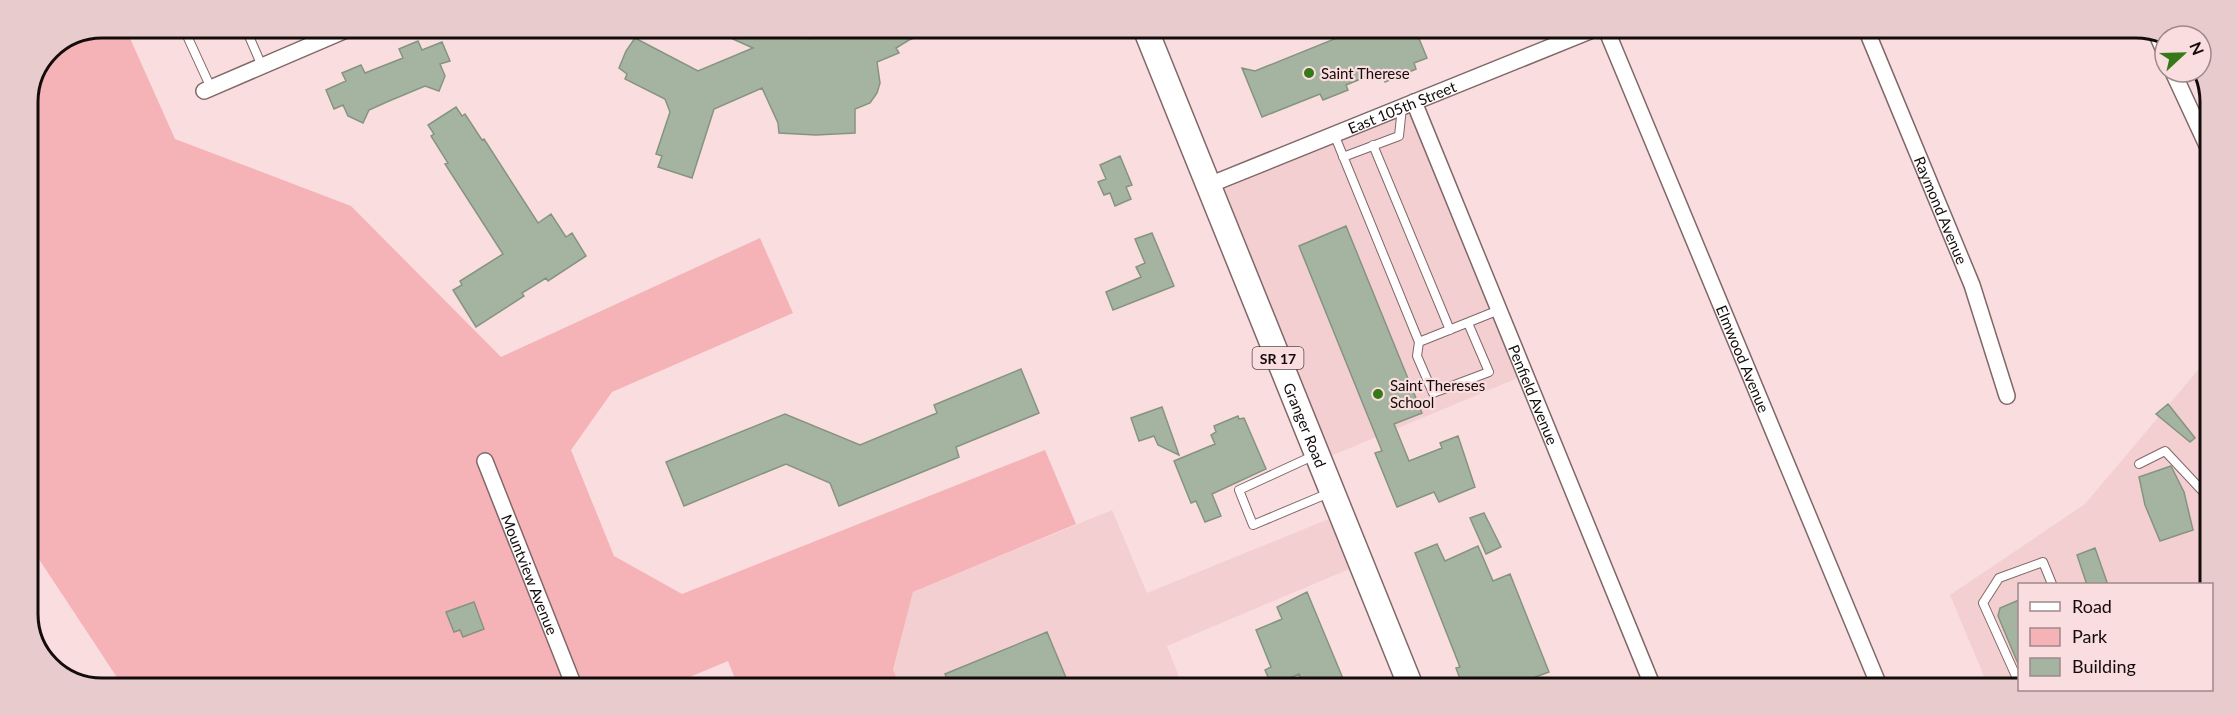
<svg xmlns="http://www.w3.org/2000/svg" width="2237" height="715" font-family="Lato,sans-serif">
  <rect width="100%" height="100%" fill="#faddde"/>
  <!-- built -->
  <path fill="#f4cfd1" d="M 1414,102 L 1525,375 L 1319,461 L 1209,185 Z
    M 2209,357 L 2208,584 L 2020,584 L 2019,688 L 1973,688 L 1986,681 L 1950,595 L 2085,504 Z
    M 1112,510 L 1147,593 L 1341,514 L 1361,564 L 1167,646 L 1183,687 L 900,686 L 893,671 L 913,592 Z"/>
  <!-- green -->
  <path fill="#f5b3b7" d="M 102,27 L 125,27 L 175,139 L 351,206 L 501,357 L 760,238 L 793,313 L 612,392 L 571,450 L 614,556 L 682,594 L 1045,450 L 1076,524 L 913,592 L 893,670 L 900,686 L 738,686 L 728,661 L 668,686 L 122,685 L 27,541 L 27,101 L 49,49 Z"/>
  <!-- building -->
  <path fill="#a5b4a0" stroke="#859481" stroke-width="1.5" d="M 738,28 L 804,28 L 808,39 L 833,28 L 938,28 L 909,40 L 896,48 L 899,53 L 877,62 L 880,83 L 877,93 L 870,103 L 855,109 L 855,133 L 816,135 L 779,133 L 778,123 L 762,88 L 714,109 L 692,178 L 658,167 L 662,156 L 656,154 L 670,112 L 665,99 L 625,79 L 627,74 L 619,68 L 626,51 L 635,38 L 698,71 L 753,48 L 733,39 Z
    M 1359,29 L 1415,29 L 1427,58 L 1414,63 L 1416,69 L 1385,82 L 1380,71 L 1346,85 L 1348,90 L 1323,100 L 1320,94 L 1262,117 L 1242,68 L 1255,71 Z
    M 418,41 L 422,50 L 442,42 L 450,61 L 440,64 L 445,76 L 439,91 L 425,86 L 389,101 L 369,110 L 363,123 L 348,116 L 343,105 L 334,109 L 326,90 L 346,81 L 342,73 L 361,65 L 365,73 L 403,58 L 399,49 Z
    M 456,107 L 462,116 L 465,114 L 482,140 L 484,139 L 538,223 L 551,214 L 566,237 L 572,233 L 586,256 L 548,281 L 546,278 L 522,293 L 524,296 L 476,327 L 453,290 L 462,285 L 460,281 L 503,254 L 445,164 L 448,163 L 431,136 L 434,134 L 428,125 Z
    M 1120,156 L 1132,185 L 1126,187 L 1131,199 L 1115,206 L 1110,193 L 1104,195 L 1098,182 L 1106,179 L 1100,165 Z
    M 1346,226 L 1422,413 L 1394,424 L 1409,461 L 1442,448 L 1440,443 L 1458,436 L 1475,487 L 1439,502 L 1434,492 L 1397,507 L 1375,453 L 1382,451 L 1299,246 Z
    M 1152,233 L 1174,286 L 1113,310 L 1106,292 L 1141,277 L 1136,267 L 1145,263 L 1135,239 Z
    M 1021,369 L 1039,413 L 956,447 L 959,457 L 839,506 L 830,483 L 786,464 L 684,506 L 666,462 L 785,414 L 860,445 L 937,413 L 934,405 Z
    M 2168,404 L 2195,438 L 2190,442 L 2156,414 Z
    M 1162,407 L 1179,455 L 1158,445 L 1154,436 L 1139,441 L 1131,418 Z
    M 1238,416 L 1239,419 L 1244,418 L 1266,469 L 1212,494 L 1221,516 L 1205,522 L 1196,501 L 1191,503 L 1174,461 L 1215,444 L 1211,435 L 1216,432 L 1214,426 Z
    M 2171,466 L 2184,492 L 2193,530 L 2160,541 L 2145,505 L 2139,477 Z
    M 1484,513 L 1501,547 L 1486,554 L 1470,518 Z
    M 1437,544 L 1445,561 L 1478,546 L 1493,581 L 1510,574 L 1549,672 L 1530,679 L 1533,687 L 1463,687 L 1456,668 L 1460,667 L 1415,553 Z
    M 2095,548 L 2108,585 L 2087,585 L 2077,555 Z
    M 1307,592 L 1344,681 L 1341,682 L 1343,687 L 1305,687 L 1299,674 L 1272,686 L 1265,670 L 1271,667 L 1256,630 L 1282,619 L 1277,607 Z
    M 2019,600 L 2019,666 L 1998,616 L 2000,608 Z
    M 474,602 L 484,629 L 463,637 L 460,630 L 454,632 L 446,612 Z
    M 1047,632 L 1067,680 L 1050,687 L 950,686 L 945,674 Z"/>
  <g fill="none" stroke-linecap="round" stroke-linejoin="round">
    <!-- lane casing -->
    <g stroke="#816768" stroke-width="10">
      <path id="lane" d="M 183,27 L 211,88
        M 245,27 L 262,66
        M 1334,134 L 1419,342 L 1499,310
        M 1373,145 L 1450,330
        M 1343,157 L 1399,136 L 1402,107
        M 1419,342 L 1417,356 L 1433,393 L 1489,372 L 1468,323
        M 1315,455 L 1239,490 L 1253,525 L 1329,493
        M 2139,464 L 2165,451 L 2208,497
        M 2020,685 L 1983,603 L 1999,578 L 2043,562 L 2052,584"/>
    </g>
    <!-- street casing -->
    <g stroke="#816768" stroke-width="18">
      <g id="street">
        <path id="s1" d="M 1606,29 L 1880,688"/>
        <path id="s2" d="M 1866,29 L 1972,285 L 2007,396"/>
        <path d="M 2155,30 L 2165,53"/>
        <path d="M 2173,72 L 2210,152"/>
        <path d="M 204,91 L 353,27"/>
        <path id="s3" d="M 1414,102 L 1653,687"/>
        <path id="s4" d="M 1209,185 L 1595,29"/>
        <path id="s5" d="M 485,461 L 574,686"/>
      </g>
    </g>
    <!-- primary casing -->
    <g stroke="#816768" stroke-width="27">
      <g id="primary">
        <path id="s6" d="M 1145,28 L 1411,687"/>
      </g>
    </g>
    <!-- lane -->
    <use href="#lane" stroke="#fff" stroke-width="8"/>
    <!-- street -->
    <use href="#street" stroke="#fff" stroke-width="15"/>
    <!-- primary -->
    <use href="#primary" stroke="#fff" stroke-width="24"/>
  </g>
  <!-- markers -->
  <g fill="#367919" stroke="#faddde" stroke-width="2">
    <circle cx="1309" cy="73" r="6"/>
    <circle cx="1378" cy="394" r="6"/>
  </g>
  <g text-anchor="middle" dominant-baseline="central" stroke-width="4.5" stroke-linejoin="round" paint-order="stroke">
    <!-- shield labels -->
    <rect fill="#faddde" stroke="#594a4a" stroke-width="1.5" x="1252.5" y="347" width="51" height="22" rx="4.5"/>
    <g font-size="14" font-weight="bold" fill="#140b0b">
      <text x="1278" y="358">SR 17</text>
    </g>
    <!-- poi labels -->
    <g font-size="15" fill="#140b0b" stroke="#faddde" text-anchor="start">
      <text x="1321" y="73">Saint Therese</text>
      <text x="1390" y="385">Saint Thereses<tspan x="1390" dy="17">School</tspan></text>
    </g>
    <!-- street labels -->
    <g font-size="15" fill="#140b0b" stroke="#faddde">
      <text stroke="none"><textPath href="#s4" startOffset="208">East 105th Street</textPath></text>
      <text stroke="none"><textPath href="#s2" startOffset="196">Raymond Avenue</textPath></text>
      <text stroke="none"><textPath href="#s1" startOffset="357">Elmwood Avenue</textPath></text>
      <text stroke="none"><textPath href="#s3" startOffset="316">Penfield Avenue</textPath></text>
      <text stroke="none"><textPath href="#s6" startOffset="428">Granger Road</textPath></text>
      <text stroke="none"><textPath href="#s5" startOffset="122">Mountview Avenue</textPath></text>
    </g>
  </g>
  <!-- crop -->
  <path d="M0 0H2237V715H0ZM102 38H2136A64 64 0 0 1 2200 102V614A64 64 0 0 1 2136 678H102A64 64 0 0 1 38 614V102A64 64 0 0 1 102 38Z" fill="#e8cccd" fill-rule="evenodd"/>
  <path fill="none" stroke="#140b0b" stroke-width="3" d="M102 38H2136A64 64 0 0 1 2200 102V614A64 64 0 0 1 2136 678H102A64 64 0 0 1 38 614V102A64 64 0 0 1 102 38Z"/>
  <!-- legend -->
  <rect x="2018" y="583" width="195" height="108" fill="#faddde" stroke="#9e898a" stroke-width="1.5"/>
  <rect x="2030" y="602" width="30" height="9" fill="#ffffff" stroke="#9e898a" stroke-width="1.5"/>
  <text x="2072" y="613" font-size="18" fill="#140b0b">Road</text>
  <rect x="2030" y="628" width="30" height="18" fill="#f5b3b7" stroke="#9e898a" stroke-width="1.5"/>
  <text x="2072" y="643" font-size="18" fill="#140b0b">Park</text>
  <rect x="2030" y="658" width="30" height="18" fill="#a5b4a0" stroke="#9e898a" stroke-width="1.5"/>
  <text x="2072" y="673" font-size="18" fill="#140b0b">Building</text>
  <!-- north arrow -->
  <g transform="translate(2183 54) rotate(68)"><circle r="28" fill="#faddde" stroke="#9e898a" stroke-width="1.5"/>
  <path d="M0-4.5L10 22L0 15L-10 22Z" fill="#367919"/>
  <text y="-9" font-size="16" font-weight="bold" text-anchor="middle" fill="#140b0b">N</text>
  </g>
</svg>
